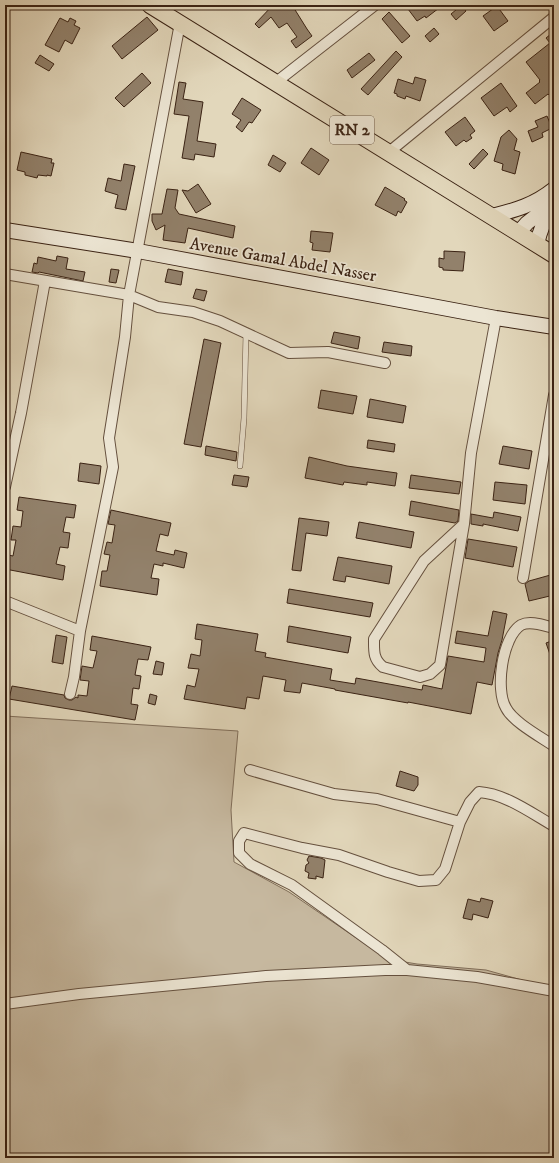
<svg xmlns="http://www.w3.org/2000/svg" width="559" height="1163" font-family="'IM FELL DW Pica',serif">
  <rect width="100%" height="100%" fill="#e2d7bb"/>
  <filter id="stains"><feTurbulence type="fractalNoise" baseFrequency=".005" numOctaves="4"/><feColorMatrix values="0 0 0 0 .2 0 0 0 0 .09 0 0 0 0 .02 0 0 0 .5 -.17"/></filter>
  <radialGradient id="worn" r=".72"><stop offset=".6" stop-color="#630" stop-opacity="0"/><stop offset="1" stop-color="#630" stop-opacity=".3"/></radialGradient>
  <!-- green -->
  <path fill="#c6b89f" stroke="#806e5a" d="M 5,716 L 238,731 L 231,810 L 234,862 L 289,892 L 387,959 L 417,964 L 486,970 L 554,989 L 554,1158 L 5,1158 Z"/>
  <!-- building -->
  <path fill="#92816b" stroke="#3b2314" d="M 273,5 L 292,5 L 307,29 L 312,36 L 296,48 L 291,41 L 297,37 L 287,23 L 279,28 L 271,17 L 259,28 L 255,24 Z
    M 405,5 L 443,5 L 426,18 L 425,16 L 417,21 Z
    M 462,5 L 466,11 L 456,20 L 451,14 Z
    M 497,6 L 508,21 L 494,31 L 483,16 Z
    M 389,12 L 410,36 L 402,43 L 382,19 Z
    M 147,17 L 158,30 L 122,59 L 112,46 Z
    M 60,18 L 68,22 L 70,18 L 76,21 L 74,25 L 80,28 L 72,44 L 65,40 L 59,52 L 45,45 Z
    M 434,28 L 439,34 L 430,42 L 425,36 Z
    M 551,34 L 554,38 L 554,91 L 549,95 L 548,94 L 535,104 L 526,93 L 540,82 L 539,81 L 540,80 L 526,62 L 550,43 L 546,38 Z
    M 396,51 L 402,57 L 368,95 L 361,89 Z
    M 369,53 L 375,60 L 352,78 L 347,70 Z
    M 40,55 L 54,64 L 49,71 L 35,63 Z
    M 142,73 L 151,83 L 124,107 L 115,98 Z
    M 415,77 L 426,80 L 420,101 L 406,96 L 405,99 L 397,96 L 397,94 L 394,93 L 398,79 L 413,84 Z
    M 179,82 L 186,83 L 183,99 L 203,102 L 197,141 L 216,144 L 214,157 L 195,154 L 194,160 L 182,158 L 189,116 L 174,114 Z
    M 501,83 L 517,106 L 510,112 L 507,107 L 494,116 L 481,98 Z
    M 242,98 L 261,110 L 252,123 L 249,122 L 242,132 L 236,127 L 241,120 L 232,114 Z
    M 547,116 L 552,128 L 542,133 L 543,137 L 532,142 L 528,131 L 538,127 L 535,121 Z
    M 465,117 L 475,131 L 470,135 L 472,138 L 466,142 L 464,140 L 456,146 L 445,132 Z
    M 509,130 L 517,139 L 514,150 L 520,152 L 515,174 L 502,170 L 503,164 L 494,161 L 501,137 Z
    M 311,148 L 329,160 L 319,175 L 301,163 Z
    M 483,149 L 488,154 L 474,169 L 469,164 Z
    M 21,152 L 52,159 L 51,163 L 54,163 L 51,176 L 47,175 L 47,176 L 38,175 L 37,178 L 25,175 L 25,172 L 17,170 Z
    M 273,155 L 286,163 L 280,172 L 268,165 Z
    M 124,164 L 135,166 L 126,210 L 115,208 L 118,195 L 105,191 L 108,178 L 121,181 Z
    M 198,184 L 211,204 L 196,213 L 182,190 L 188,191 Z
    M 385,187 L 405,199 L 404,200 L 407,202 L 401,213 L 398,211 L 396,216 L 375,205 Z
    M 167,189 L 178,190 L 175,208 L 179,214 L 235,226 L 233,238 L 188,228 L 185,243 L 163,240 L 165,225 L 156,230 L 152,221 L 152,214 L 162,214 Z
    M 311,231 L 333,233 L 330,252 L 312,250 L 313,243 L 310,242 Z
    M 444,251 L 465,252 L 463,271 L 443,270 L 443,268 L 439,267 L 439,258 L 444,259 Z
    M 57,256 L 68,258 L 66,269 L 85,272 L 83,281 L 39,272 L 38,273 L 32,272 L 34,263 L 37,264 L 38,257 L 56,261 Z
    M 111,269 L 119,270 L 116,283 L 109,282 Z
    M 168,269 L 183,272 L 181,285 L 165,282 Z
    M 196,289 L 207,291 L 204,301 L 193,298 Z
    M 334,332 L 360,337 L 358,349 L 331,343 Z
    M 204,339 L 221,343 L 201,447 L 184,444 Z
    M 384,342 L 412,346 L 411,356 L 382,352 Z
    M 321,390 L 357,396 L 353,414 L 318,408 Z
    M 370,399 L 406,406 L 403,423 L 367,417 Z
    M 368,440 L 395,444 L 394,452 L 367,448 Z
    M 206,446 L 237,452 L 236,461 L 205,455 Z
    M 503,446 L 532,451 L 529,469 L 499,464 Z
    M 309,457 L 347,466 L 397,473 L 395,486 L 367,482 L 367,485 L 344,482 L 343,485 L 305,478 Z
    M 80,463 L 101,466 L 99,484 L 78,481 Z
    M 234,475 L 249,477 L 247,487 L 232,485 Z
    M 411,475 L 461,482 L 459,494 L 409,488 Z
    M 495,482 L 527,485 L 525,504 L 493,500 Z
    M 19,497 L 76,505 L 74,518 L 66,517 L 63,532 L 70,533 L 68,548 L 60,547 L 56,564 L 65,566 L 63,580 L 5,569 L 8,555 L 13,556 L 16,540 L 11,540 L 13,526 L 21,527 L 23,511 L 17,510 Z
    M 411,501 L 459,510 L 458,521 L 455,523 L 409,515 Z
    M 111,510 L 171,523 L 168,536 L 160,534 L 156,551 L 174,555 L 175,550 L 187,553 L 184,568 L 163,563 L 163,566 L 154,564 L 151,578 L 159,579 L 157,595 L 100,586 L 102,571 L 107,571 L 110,555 L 104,554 L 107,542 L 112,543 L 115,525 L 108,524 Z
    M 494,512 L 521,517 L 518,531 L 483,524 L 483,526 L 471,524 L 471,514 L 493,518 Z
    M 299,518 L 329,522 L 327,536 L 306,533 L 301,571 L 292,570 Z
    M 359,522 L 414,532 L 411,548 L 356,538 Z
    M 468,539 L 517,547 L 513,567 L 465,558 Z
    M 338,557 L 392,566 L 389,584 L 346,576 L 345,582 L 333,580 Z
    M 554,574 L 554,595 L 529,601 L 525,584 L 529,581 Z
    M 289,589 L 373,603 L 370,617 L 287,603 Z
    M 493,611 L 507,614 L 502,640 L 498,653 L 492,685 L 477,682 L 471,714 L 408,702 L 408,703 L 335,690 L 335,689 L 302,683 L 300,693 L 284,691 L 286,680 L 263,676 L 259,699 L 247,697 L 245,709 L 184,699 L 187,685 L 195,687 L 199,669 L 188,668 L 191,654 L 200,656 L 202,640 L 195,639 L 197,624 L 258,634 L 255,651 L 266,653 L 265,657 L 332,669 L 330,680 L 355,684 L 356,678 L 422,690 L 423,685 L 442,689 L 448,656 L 484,662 L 486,648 L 455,643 L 457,631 L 488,636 Z
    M 289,626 L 351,637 L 348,653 L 287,642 Z
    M 56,635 L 67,637 L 63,664 L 52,662 Z
    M 92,636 L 151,647 L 148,660 L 138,659 L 135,675 L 141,676 L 139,689 L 133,688 L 131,704 L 138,705 L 135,720 L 9,699 L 12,686 L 64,695 L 65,698 L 69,700 L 72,700 L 76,697 L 78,698 L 78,695 L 87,696 L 89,681 L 80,680 L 82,666 L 93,668 L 97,651 L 90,650 Z
    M 554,640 L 554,663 L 553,663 L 546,643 Z
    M 156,661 L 164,663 L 162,675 L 153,674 Z
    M 150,694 L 157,696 L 155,705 L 148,703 Z
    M 400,771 L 418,777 L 418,785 L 414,791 L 396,786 Z
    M 309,856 L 321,858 L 325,860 L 323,878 L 316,876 L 316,879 L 308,878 L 309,873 L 305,871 L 306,865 L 309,863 L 307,860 Z
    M 481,898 L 493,901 L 488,918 L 473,914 L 472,920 L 463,918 L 468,899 L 480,902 Z"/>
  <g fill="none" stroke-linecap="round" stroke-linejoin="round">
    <!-- lane casing -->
    <g stroke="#65503e" stroke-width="6">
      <path id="lane" d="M 240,466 L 244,418 L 246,333"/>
    </g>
    <!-- street casing -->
    <g stroke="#65503e" stroke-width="12">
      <path id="street" d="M 275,83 L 375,5
        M 389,152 L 554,17
        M 5,274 L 129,295 L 158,307 L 193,312 L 220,321 L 289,353 L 328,352 L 385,363
        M 5,487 L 21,413 L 45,281
        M 464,524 L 424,561 L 374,639 C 374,651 373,659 383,667 L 420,677 L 430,674 L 440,665 L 464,524 L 471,453 L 496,318
        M 523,578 L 554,395
        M 5,601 L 80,631
        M 554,628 C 545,626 531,620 521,625 C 502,637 495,690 506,708 C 513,722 541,737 554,746
        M 70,694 L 74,677 L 80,631 L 113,467 L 109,438 L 125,337 L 129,295 L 180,23
        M 250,770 L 334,794 L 377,799 L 460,822
        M 407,970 L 382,950 L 292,885 L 250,864 L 239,853 L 239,841 L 244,833 L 302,848 L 339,855 L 388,872 L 419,881 L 436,880 L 445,869 L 460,822 L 470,802 L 479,792 C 506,794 531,813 554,826
        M 5,1004 L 79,994 L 266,976 L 385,970 L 407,970 L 477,977 L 554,991"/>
    </g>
    <!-- secondary casing -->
    <g stroke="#3b2314" stroke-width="16">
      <path id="secondary" d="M 492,216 C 516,210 534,205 554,189
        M 5,230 L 138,251 L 496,318 L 554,327
        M 519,232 L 527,223 L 554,202
        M 537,244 C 540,230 545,218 553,206"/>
    </g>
    <!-- primary casing -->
    <g stroke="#3b2314" stroke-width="18">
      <path id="primary" d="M 150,5 L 554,255"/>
    </g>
    <!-- lane -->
    <use href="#lane" stroke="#ece5d3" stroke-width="5"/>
    <!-- street -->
    <use href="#street" stroke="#ece5d3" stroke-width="10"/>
    <!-- secondary -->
    <use href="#secondary" stroke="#ece5d3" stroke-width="14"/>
    <!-- primary -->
    <use href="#primary" stroke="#e2d7bb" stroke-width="16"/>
  </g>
  <g text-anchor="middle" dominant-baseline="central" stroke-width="3.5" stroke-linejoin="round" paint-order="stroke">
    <!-- shield labels -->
    <rect fill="#ece5d3" stroke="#705d4d" stroke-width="1" x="330" y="116" width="44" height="28" rx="3"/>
    <g font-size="16" font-weight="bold" fill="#3b2314">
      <text x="352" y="130">RN 2</text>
    </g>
    <!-- street labels -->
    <g font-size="17" fill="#3b2314" stroke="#ece5d3">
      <text transform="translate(283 260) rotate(10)">Avenue Gamal Abdel Nasser</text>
    </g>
  </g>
  <!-- margin -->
  <rect width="559" height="1163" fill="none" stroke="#e2d7bb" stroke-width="20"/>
  <rect x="6" y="6" width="547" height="1151" fill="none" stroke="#3b2314" stroke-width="2"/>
  <rect x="10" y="10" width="539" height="1143" fill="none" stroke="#3b2314"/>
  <rect width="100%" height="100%" filter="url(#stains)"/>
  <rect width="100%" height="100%" fill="url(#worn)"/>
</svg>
